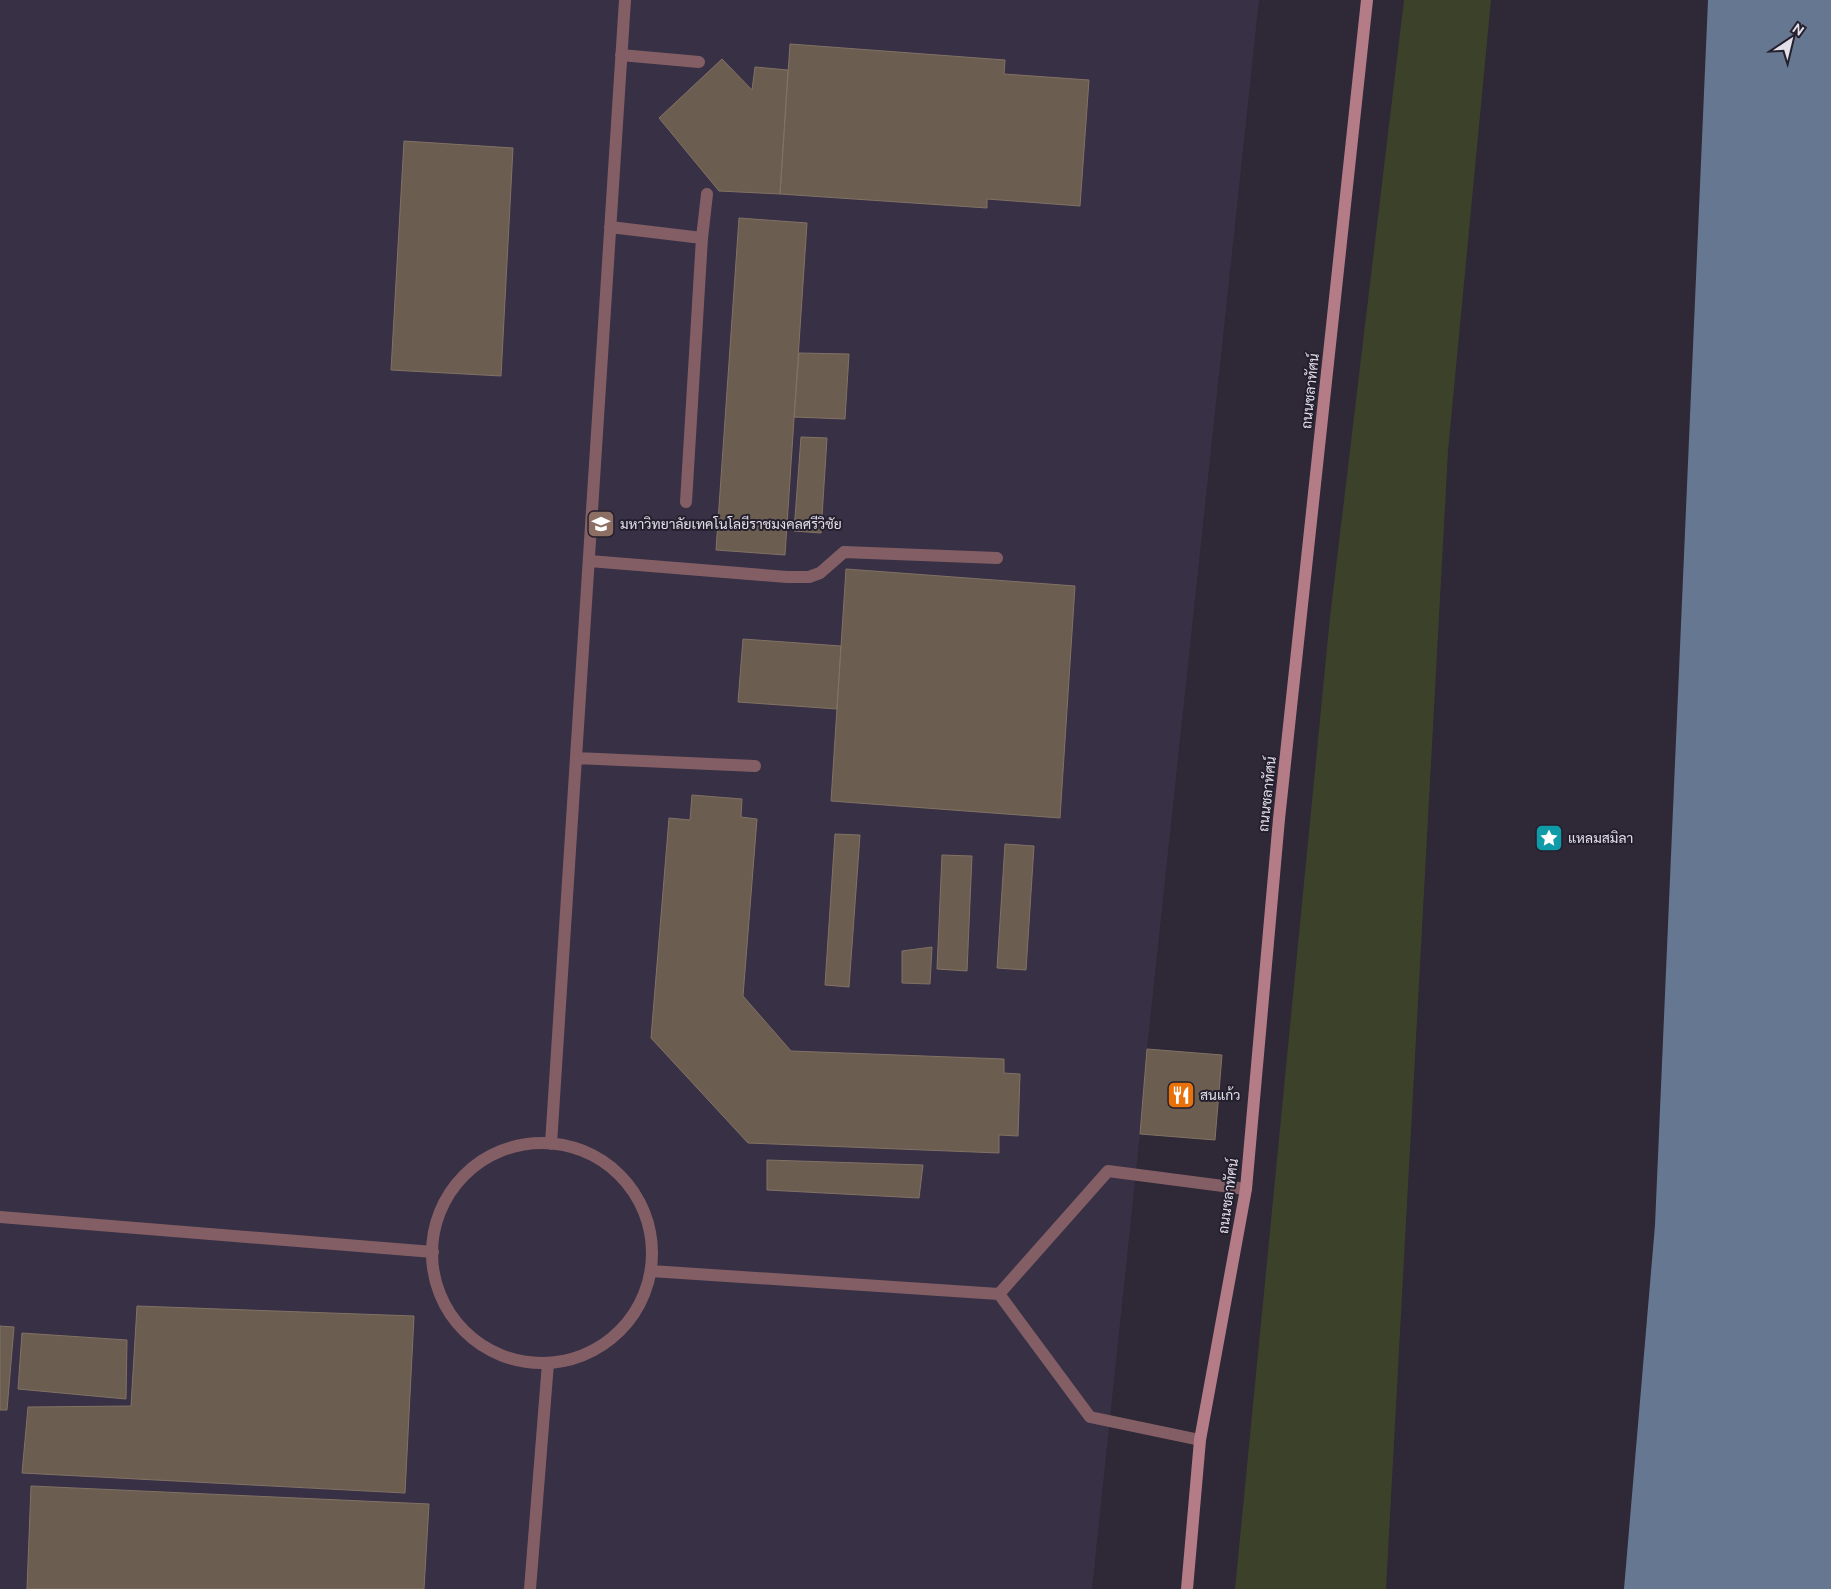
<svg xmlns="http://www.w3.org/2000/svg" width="1831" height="1589" font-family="Ubuntu,Sarabun,sans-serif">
  <rect width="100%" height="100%" fill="#2e2837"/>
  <!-- built -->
  <path fill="#383045" d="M 0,0 L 1259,0 L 1147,1049 L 1140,1134 L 1092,1589 L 0,1589 Z"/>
  <!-- green -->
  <path fill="#3c422a" d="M 1404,0 L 1491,0 L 1448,451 L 1386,1589 L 1235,1589 L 1330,617 Z"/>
  <!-- water -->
  <path fill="#667791" d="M 1708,0 L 1831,0 L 1831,1589 L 1624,1589 L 1655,1225 Z"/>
  <!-- building -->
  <path fill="#6b5d50" stroke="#827265" d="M 790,44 L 1005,60 L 1004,74 L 1089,80 L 1080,206 L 987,199 L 987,208 L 780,194 Z
    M 722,59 L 752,90 L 755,67 L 788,70 L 780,194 L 719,191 L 659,118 Z
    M 404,141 L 513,148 L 501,376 L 391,370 Z
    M 739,218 L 807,223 L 785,555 L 716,550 Z
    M 799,353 L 849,354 L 845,419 L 794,417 Z
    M 801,437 L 827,438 L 821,533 L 794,531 Z
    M 846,569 L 1075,586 L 1060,818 L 831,801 Z
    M 743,639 L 841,646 L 837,709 L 738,702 Z
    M 692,795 L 742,799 L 741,817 L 757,819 L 743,996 L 791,1051 L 1004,1059 L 1004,1073 L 1020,1074 L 1018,1136 L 999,1135 L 999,1153 L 748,1143 L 651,1038 L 669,818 L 690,820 Z
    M 835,834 L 860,835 L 849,987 L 825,985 Z
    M 1005,844 L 1034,846 L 1026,970 L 997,968 Z
    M 942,855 L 972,856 L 967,971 L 937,969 Z
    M 932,947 L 930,984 L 902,983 L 902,951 Z
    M 1147,1049 L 1222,1055 L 1215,1140 L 1140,1134 Z
    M 767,1160 L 923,1165 L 919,1198 L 767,1190 Z
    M 137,1306 L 414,1316 L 405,1493 L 22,1473 L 28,1407 L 131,1406 Z
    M 0,1326 L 14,1327 L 7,1410 L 0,1410 Z
    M 22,1333 L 127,1340 L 126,1399 L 18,1389 Z
    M 31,1486 L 429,1504 L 424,1589 L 27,1589 Z"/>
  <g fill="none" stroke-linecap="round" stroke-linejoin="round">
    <!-- service -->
    <path stroke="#835f65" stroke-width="12" d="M 621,55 L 699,62
      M 610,227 L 702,238 L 707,194
      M 686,502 L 702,238
      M 589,561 L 787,577 L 809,577 L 820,573 L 844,552 L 997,558
      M 576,758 L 755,766
      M432 1253a110 110 0 1 1 220 0a110 110 0 1 1-220 0Z
      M 551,1144 L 625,0
      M 0,1217 L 433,1252
      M 651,1271 L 999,1294
      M 1200,1440 L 1090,1417 L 999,1294 L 1108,1171 L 1246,1189
      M 530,1589 L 548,1363"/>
    <!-- secondary -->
    <path stroke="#b47c86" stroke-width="12" d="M 1187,1589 L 1200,1440 L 1246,1189 L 1279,819 L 1367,0"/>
  </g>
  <!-- icons -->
  <defs>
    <g id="university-square" transform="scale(1.4375)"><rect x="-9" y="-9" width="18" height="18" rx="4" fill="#8d6e63" stroke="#241f2d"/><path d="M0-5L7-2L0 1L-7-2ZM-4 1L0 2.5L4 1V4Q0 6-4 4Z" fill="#fff"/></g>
    <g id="sight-square" transform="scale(1.4375)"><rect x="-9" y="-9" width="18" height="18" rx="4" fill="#0f9aa8" stroke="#241f2d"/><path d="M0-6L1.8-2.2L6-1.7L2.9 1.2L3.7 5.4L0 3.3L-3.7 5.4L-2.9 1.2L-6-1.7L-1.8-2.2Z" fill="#fff"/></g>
    <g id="restaurant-square" transform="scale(1.4375)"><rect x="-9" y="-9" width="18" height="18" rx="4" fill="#e8710a" stroke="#241f2d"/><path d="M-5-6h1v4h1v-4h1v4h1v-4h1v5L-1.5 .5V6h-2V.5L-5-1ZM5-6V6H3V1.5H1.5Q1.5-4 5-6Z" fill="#fff"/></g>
  </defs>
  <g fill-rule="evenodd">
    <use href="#university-square" x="601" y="524"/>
    <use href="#sight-square" x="1549" y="838"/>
    <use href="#restaurant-square" x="1181" y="1095"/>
  </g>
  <g text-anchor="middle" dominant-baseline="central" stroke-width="4" stroke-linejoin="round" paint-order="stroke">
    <!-- street labels -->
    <g font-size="14" fill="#e3e0ea" stroke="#241f2d">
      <text transform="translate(1310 391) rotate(-84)">ถนนชลาทัศน์</text>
      <text transform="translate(1267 794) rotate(-84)">ถนนชลาทัศน์</text>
      <text transform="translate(1228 1196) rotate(-82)">ถนนชลาทัศน์</text>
    </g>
    <!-- poi labels -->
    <g font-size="14" fill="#e3e0ea" stroke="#241f2d" text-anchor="start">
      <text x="620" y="524">มหาวิทยาลัยเทคโนโลยีราชมงคลศรีวิชัย</text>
      <text x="1568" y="838">แหลมสมิลา</text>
      <text x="1200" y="1095">สนแก้ว</text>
    </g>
  </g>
  <!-- north arrow -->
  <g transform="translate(1791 40) rotate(35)" stroke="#241f2d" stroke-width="4" paint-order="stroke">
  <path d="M0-4L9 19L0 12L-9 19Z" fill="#e3e0ea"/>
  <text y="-8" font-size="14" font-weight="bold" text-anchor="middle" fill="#e3e0ea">N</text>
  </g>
</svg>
